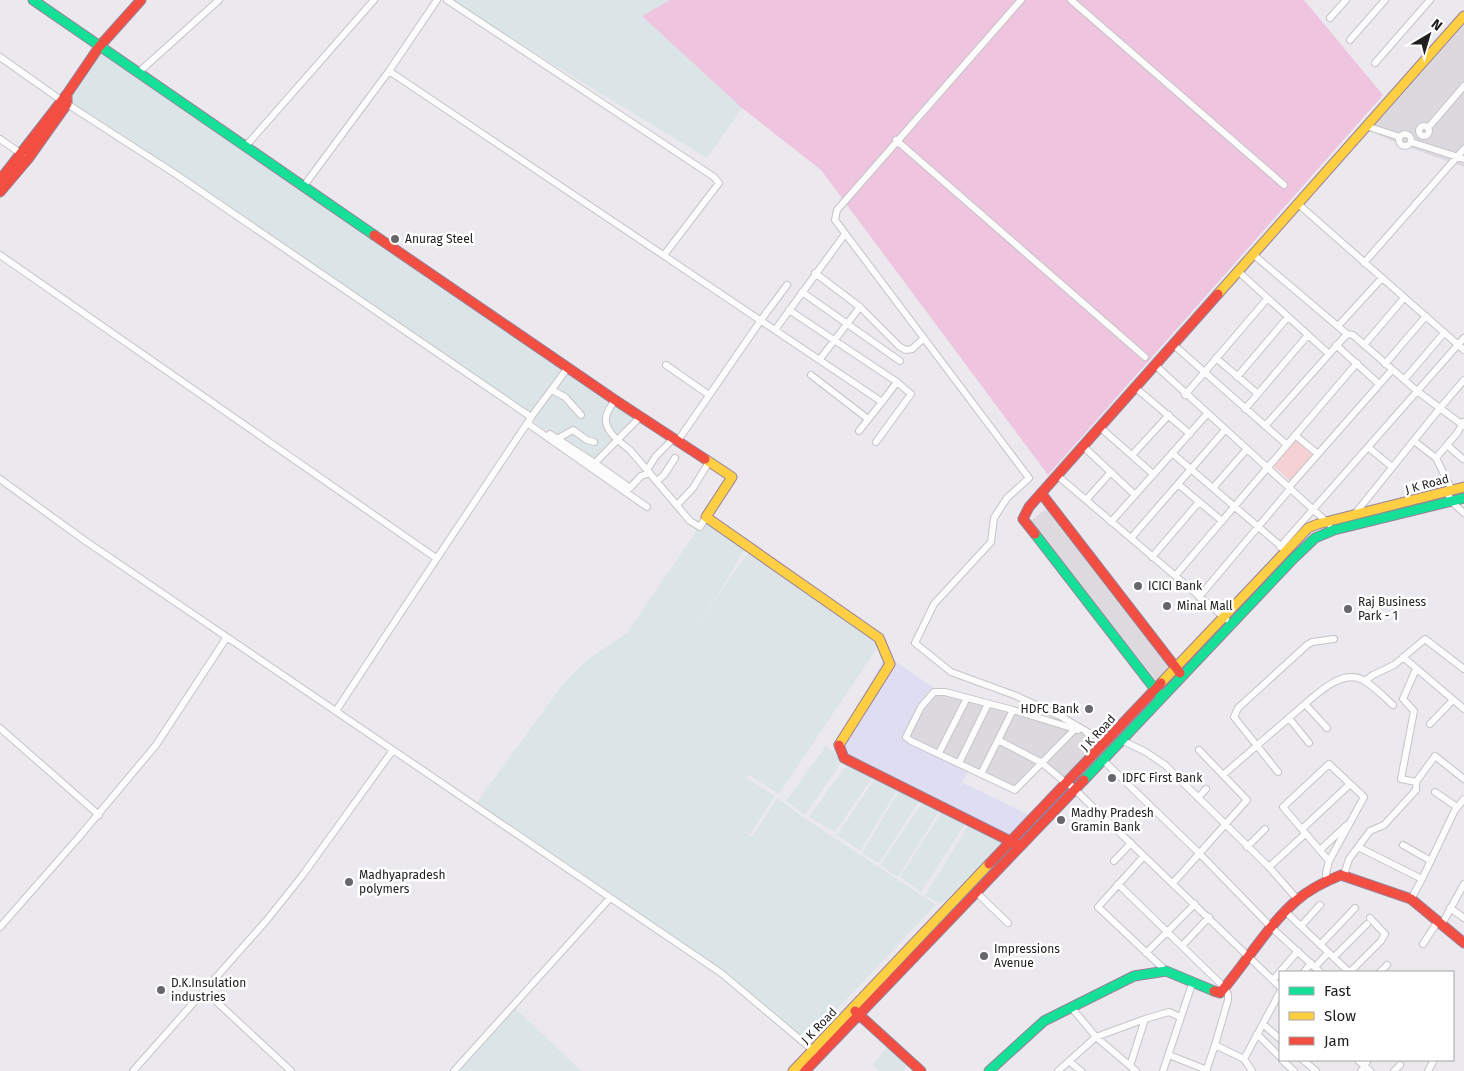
<svg xmlns="http://www.w3.org/2000/svg" width="1464" height="1071" font-family="'Fira Sans',sans-serif">
  <rect width="100%" height="100%" fill="#ebe8ee"/>
  <!-- residential -->
  <path fill="#dbd9dd" d="M 1464,25 L 1464,167 L 1397,143 L 1370,131 Z
    M 934,692 L 1075,729 L 1107,740 L 1067,784 L 1042,763 L 1015,790 L 911,741 L 908,730 Z"/>
  <!-- commercial -->
  <path fill="#deddf1" d="M 886,655 L 934,688 L 906,736 L 970,769 L 958,789 L 963,783 L 1035,818 L 1012,841 L 833,752 Z"/>
  <!-- industrial -->
  <path fill="#dbe5e8" d="M 447,0 L 670,0 L 643,16 L 742,108 L 707,158 Z
    M 99,47 L 641,418 L 595,464 L 63,98 Z
    M 706,517 L 747,545 L 722,588 L 689,636 L 751,549 L 881,642 L 779,794 L 749,775 L 747,778 L 775,796 L 750,834 L 739,828 L 752,837 L 777,798 L 803,817 L 936,905 L 805,1043 L 739,988 L 475,805 L 563,684 L 587,660 L 627,633 Z
    M 826,746 L 842,761 L 805,815 L 786,801 Z
    M 846,766 L 872,778 L 835,832 L 809,817 Z
    M 874,780 L 897,790 L 860,851 L 837,835 Z
    M 899,791 L 920,800 L 879,863 L 862,853 Z
    M 923,802 L 940,810 L 898,877 L 880,865 Z
    M 942,812 L 965,824 L 921,892 L 900,877 Z
    M 968,826 L 1003,843 L 941,904 L 925,896 Z
    M 513,1006 L 581,1071 L 454,1071 Z
    M 888,1046 L 908,1064 L 903,1071 L 880,1071 L 873,1065 Z"/>
  <!-- grass -->
  <path fill="#eec4de" d="M 670,0 L 1304,0 L 1383,95 L 1048,475 L 821,170 L 742,108 L 642,16 Z"/>
  <!-- park -->
  <path fill="#f6d1d4" d="M 1296,440 L 1313,455 L 1290,481 L 1273,465 Z"/>
  <!-- parking -->
  <path fill="#dcdadd" d="M 1046,509 L 1171,668 L 1156,680 L 1030,521 Z"/>
  <g fill="none" stroke-linecap="round" stroke-linejoin="round">
    <!-- street casing -->
    <g stroke="#c6c4c7" stroke-width="8">
      <path id="street" d="M 447,0 L 714,177 L 719,183 L 664,255
        M 1021,0 L 837,210 L 835,220 L 1029,478 L 1007,498 L 994,518 L 991,542 L 934,604 L 915,643 L 951,672 L 1014,695 L 1060,716 L 1091,734
        M 1071,0 L 1284,185
        M 1330,18 L 1346,0
        M 1350,40 L 1385,0
        M 0,57 L 61,100 L 177,175 L 531,417
        M 1375,63 L 1430,0
        M 389,71 L 882,402 L 897,382 L 789,310
        M 139,72 L 219,0
        M 1366,126 L 1400,137
        M1419 131a5 5 0 1 1 10 0a5 5 0 1 1-10 0Z
        M 1428,128 L 1464,86
        M1399 140a6 6 0 1 1 12 0a6 6 0 1 1-12 0Z
        M 0,139 L 23,155
        M 896,140 L 1145,357
        M 1411,142 L 1464,159
        M 245,147 L 374,0
        M 303,187 L 389,71 L 437,0
        M 1297,203 L 1464,350
        M 0,255 L 436,558
        M 1255,256 L 1347,334 L 1353,335 L 1417,391 L 1464,426
        M 1364,263 L 1464,149
        M 815,273 L 860,307 L 900,347 L 906,350 L 912,349 L 924,338
        M 1240,273 L 1329,354
        M 802,292 L 900,361
        M 1338,326 L 1382,278
        M 775,330 L 845,234
        M 1336,345 L 1379,384
        M 1364,345 L 1404,298
        M 1175,346 L 1287,445
        M 1216,358 L 1258,394
        M 820,359 L 860,307
        M 1385,364 L 1426,316
        M 666,365 L 709,395
        M 1155,365 L 1329,524
        M 811,375 L 868,419
        M 1237,377 L 1288,317
        M 1404,380 L 1444,333
        M 1137,389 L 1190,434
        M 552,390 L 565,397 L 581,415
        M 1185,395 L 1267,299
        M 615,400 C 611,406 606,412 606,418 C 604,431 621,443 630,450 L 690,521 L 700,527 L 706,517
        M 1245,409 L 1308,335
        M 527,423 L 647,507
        M 1265,426 L 1347,334
        M 1102,429 L 1153,474
        M 859,431 L 882,402
        M 550,434 L 595,463 L 630,488 L 641,476 L 650,473
        M 1295,435 L 1318,454
        M 555,440 L 573,430 L 587,440 L 594,442
        M 1414,441 L 1436,458 L 1452,490
        M 677,442 L 761,320 L 787,285
        M 876,442 L 911,394 L 897,382
        M 1447,445 L 1463,459
        M 1368,447 L 1392,467
        M 1085,448 L 1135,495
        M 1172,453 L 1283,548
        M 1132,455 L 1169,415
        M 1436,458 L 1458,432 L 1463,422
        M 593,465 L 641,416
        M 647,470 L 656,456 L 673,439
        M 1059,477 L 1226,619
        M 0,479 L 84,540 L 721,973 L 815,1052
        M 657,481 L 664,475 L 675,458
        M 1178,484 L 1222,521
        M 1289,487 L 1392,370
        M 1213,488 L 1247,449
        M 1447,491 L 1451,501 L 1464,513
        M 1086,500 L 1111,472
        M 677,505 L 693,488 L 709,462
        M 1354,515 L 1440,408 L 1464,380
        M 1111,522 L 1207,414
        M 1131,538 L 1225,430
        M 1280,547 L 1464,338
        M 1152,557 L 1199,502
        M 1175,576 L 1357,363
        M 1199,597 L 1290,489
        M 1403,657 L 1464,709
        M 1416,669 L 1403,699 L 1414,711 L 1401,779 L 1416,782
        M 1365,681 L 1373,675 L 1394,665 L 1425,639 L 1464,669
        M 1305,704 C 1319,692 1343,669 1363,680 C 1374,686 1384,697 1393,705
        M 336,711 C 400,613 465,516 530,419 C 542,401 556,385 568,367
        M 1289,718 L 1309,743
        M 1430,724 L 1453,700
        M 0,728 L 99,815
        M 1075,729 L 1015,790 L 911,741 L 906,737 L 921,707 L 934,692 L 945,692 L 1013,710 L 1075,729 L 1078,730
        M 1087,733 L 1107,740
        M 998,740 L 1042,763 L 1067,784
        M 1121,740 L 1146,752 L 1165,765 L 1269,867 L 1298,900
        M 939,753 L 967,698
        M 1103,760 L 1199,853 L 1272,928 L 1320,972
        M 959,763 L 988,704
        M 1278,772 L 1234,717 L 1238,708 L 1307,645 L 1312,642 L 1334,639
        M 981,774 L 1013,710
        M 1223,775 L 1305,704 L 1327,728
        M 1068,783 L 1280,987
        M 1435,792 L 1457,807
        M 1198,798 L 1206,789
        M 1302,829 L 1350,784
        M 1403,845 L 1431,861
        M 1247,847 L 1265,829
        M 1358,847 L 1422,879
        M 1320,850 L 1347,825
        M 1144,856 L 1098,907 L 1166,971
        M 1114,861 L 1131,843
        M 1269,867 L 1305,834
        M 1344,875 L 1349,859 L 1370,831 L 1384,825 L 1416,790 L 1416,782 L 1435,756 L 1464,779
        M 1327,881 L 1326,873 L 1329,861 L 1364,797 L 1329,764 L 1283,807 L 1329,861
        M 1173,883 L 1247,800 L 1199,750
        M 1118,884 L 1225,988 L 1228,994 L 1228,1000 L 1215,1045 L 1206,1071
        M 976,892 L 1008,923
        M 1411,899 L 1422,879 L 1455,810 L 1464,799
        M 1450,908 L 1464,918
        M 1286,912 L 1349,972
        M 1442,924 L 1464,884
        M 1301,926 L 1320,905
        M 0,927 L 79,837 L 156,745 L 227,637
        M 1423,944 L 1438,921
        M 1320,945 L 1355,908
        M 1182,946 L 1209,917
        M 1146,953 L 1195,904
        M 1334,957 L 1367,924
        M 1315,967 L 1328,953
        M 1304,972 L 1311,963
        M 1350,972 L 1381,941 L 1385,934 L 1370,918
        M 1380,972 L 1387,965
        M 1273,980 L 1298,951
        M 205,991 L 291,1071
        M 1071,1007 L 1096,1037 L 1136,1071
        M 1263,1024 L 1280,1039
        M 1257,1034 L 1280,1057
        M 1215,1045 L 1244,1059 L 1252,1071
        M 1169,1055 L 1207,1070
        M 1244,1059 L 1280,992
        M 1282,1060 L 1294,1071
        M 1303,1060 L 1316,1071
        M 1358,1060 L 1370,1071
        M 1069,1061 L 1081,1071
        M 1130,1066 L 1145,1019
        M 133,1071 L 266,921 L 302,876 L 393,750
        M 454,1071 L 610,898
        M 1058,1071 L 1096,1037 L 1145,1019 L 1169,1012 L 1180,1017
        M 1163,1071 L 1193,981
        M 1361,1071 L 1368,1060
        M 1394,1071 L 1400,1065
        M 1428,1071 L 1434,1060"/>
    </g>
    <!-- fast casing -->
    <g stroke="#987f99" stroke-width="11">
      <path id="fast" d="M 33,0 L 374,235
        M 1035,534 L 1161,697
        M 1084,780 L 1294,558 L 1315,538 L 1334,530 L 1464,498
        M 989,1071 L 1044,1021 L 1134,976 L 1166,971 L 1214,991"/>
    </g>
    <!-- slow casing -->
    <g stroke="#987f99" stroke-width="11">
      <path id="slow" d="M 1218,294 L 1464,16
        M 705,459 L 732,477 L 706,517 L 879,638 L 890,664 L 839,745
        M 1161,683 L 1308,528 L 1318,524 L 1464,487
        M 793,1071 L 989,864"/>
    </g>
    <!-- jam casing -->
    <g stroke="#987f99" stroke-width="11">
      <path id="jam" d="M 0,180 L 67,94 L 99,47 L 141,0
        M 0,192 L 28,159 L 67,104 L 67,94
        M 374,235 L 615,400 L 705,459
        M 1041,493 L 1180,673
        M 1035,534 L 1023,519 L 1029,507 L 1218,294
        M 839,745 L 844,758 L 1020,846
        M 989,864 L 1161,683
        M 1214,991 L 1220,993 C 1246,963 1267,926 1297,900 C 1310,889 1326,881 1341,875 L 1411,899 L 1464,943
        M 855,1011 L 921,1071
        M 805,1071 L 1084,780"/>
    </g>
    <!-- street -->
    <use href="#street" stroke="#fcfcfc" stroke-width="6"/>
    <!-- fast -->
    <use href="#fast" stroke="#16e098" stroke-width="9"/>
    <!-- slow -->
    <use href="#slow" stroke="#ffcf43" stroke-width="9"/>
    <!-- jam -->
    <use href="#jam" stroke="#f24e42" stroke-width="9"/>
  </g>
  <!-- markers -->
  <g fill="#676668" stroke="#fff" stroke-width="2">
    <circle cx="395" cy="239" r="5"/>
    <circle cx="1138" cy="586" r="5"/>
    <circle cx="1167" cy="606" r="5"/>
    <circle cx="1348" cy="609" r="5"/>
    <circle cx="1089" cy="709" r="5"/>
    <circle cx="1112" cy="778" r="5"/>
    <circle cx="1061" cy="820" r="5"/>
    <circle cx="349" cy="882" r="5"/>
    <circle cx="984" cy="956" r="5"/>
    <circle cx="161" cy="990" r="5"/>
  </g>
  <g text-anchor="middle" dominant-baseline="central" stroke-width="5" stroke-linejoin="round" paint-order="stroke">
    <!-- poi labels -->
    <g font-size="12" fill="#202020" stroke="#fff" text-anchor="start">
      <text x="405" y="239">Anurag Steel</text>
      <text x="1148" y="586">ICICI Bank</text>
      <text x="1358" y="602">Raj Business<tspan x="1358" dy="14">Park - 1</tspan></text>
      <text x="1177" y="606">Minal Mall</text>
      <text x="1079" y="709" text-anchor="end">HDFC Bank</text>
      <text x="1122" y="778">IDFC First Bank</text>
      <text x="1071" y="813">Madhy Pradesh<tspan x="1071" dy="14">Gramin Bank</tspan></text>
      <text x="359" y="875">Madhyapradesh<tspan x="359" dy="14">polymers</tspan></text>
      <text x="994" y="949">Impressions<tspan x="994" dy="14">Avenue</tspan></text>
      <text x="171" y="983">D.K.Insulation<tspan x="171" dy="14">industries</tspan></text>
    </g>
    <!-- street labels -->
    <g font-size="12" fill="#202020" stroke="#fff">
      <text transform="translate(1427 484) rotate(-15)">J K Road</text>
      <text transform="translate(1098 733) rotate(-47)">J K Road</text>
      <text transform="translate(819 1026) rotate(-46)">J K Road</text>
    </g>
  </g>
  <!-- legend -->
  <rect x="1279" y="971" width="175" height="90" fill="#ffffff" stroke="#a6a6a6"/>
  <rect x="1289" y="987" width="25" height="8" fill="#16e098" stroke="#a6a6a6"/>
  <text x="1324" y="996" font-size="15" fill="#202020">Fast</text>
  <rect x="1289" y="1012" width="25" height="8" fill="#ffcf43" stroke="#a6a6a6"/>
  <text x="1324" y="1021" font-size="15" fill="#202020">Slow</text>
  <rect x="1289" y="1037" width="25" height="8" fill="#f24e42" stroke="#a6a6a6"/>
  <text x="1324" y="1046" font-size="15" fill="#202020">Jam</text>
  <!-- north arrow -->
  <g transform="translate(1429 35) rotate(38)" stroke="#ffffff" stroke-width="4" paint-order="stroke">
  <path d="M0-4L9 19L0 12L-9 19Z" fill="#202020"/>
  <text y="-8" font-size="14" font-weight="bold" text-anchor="middle" fill="#202020">N</text>
  </g>
</svg>
